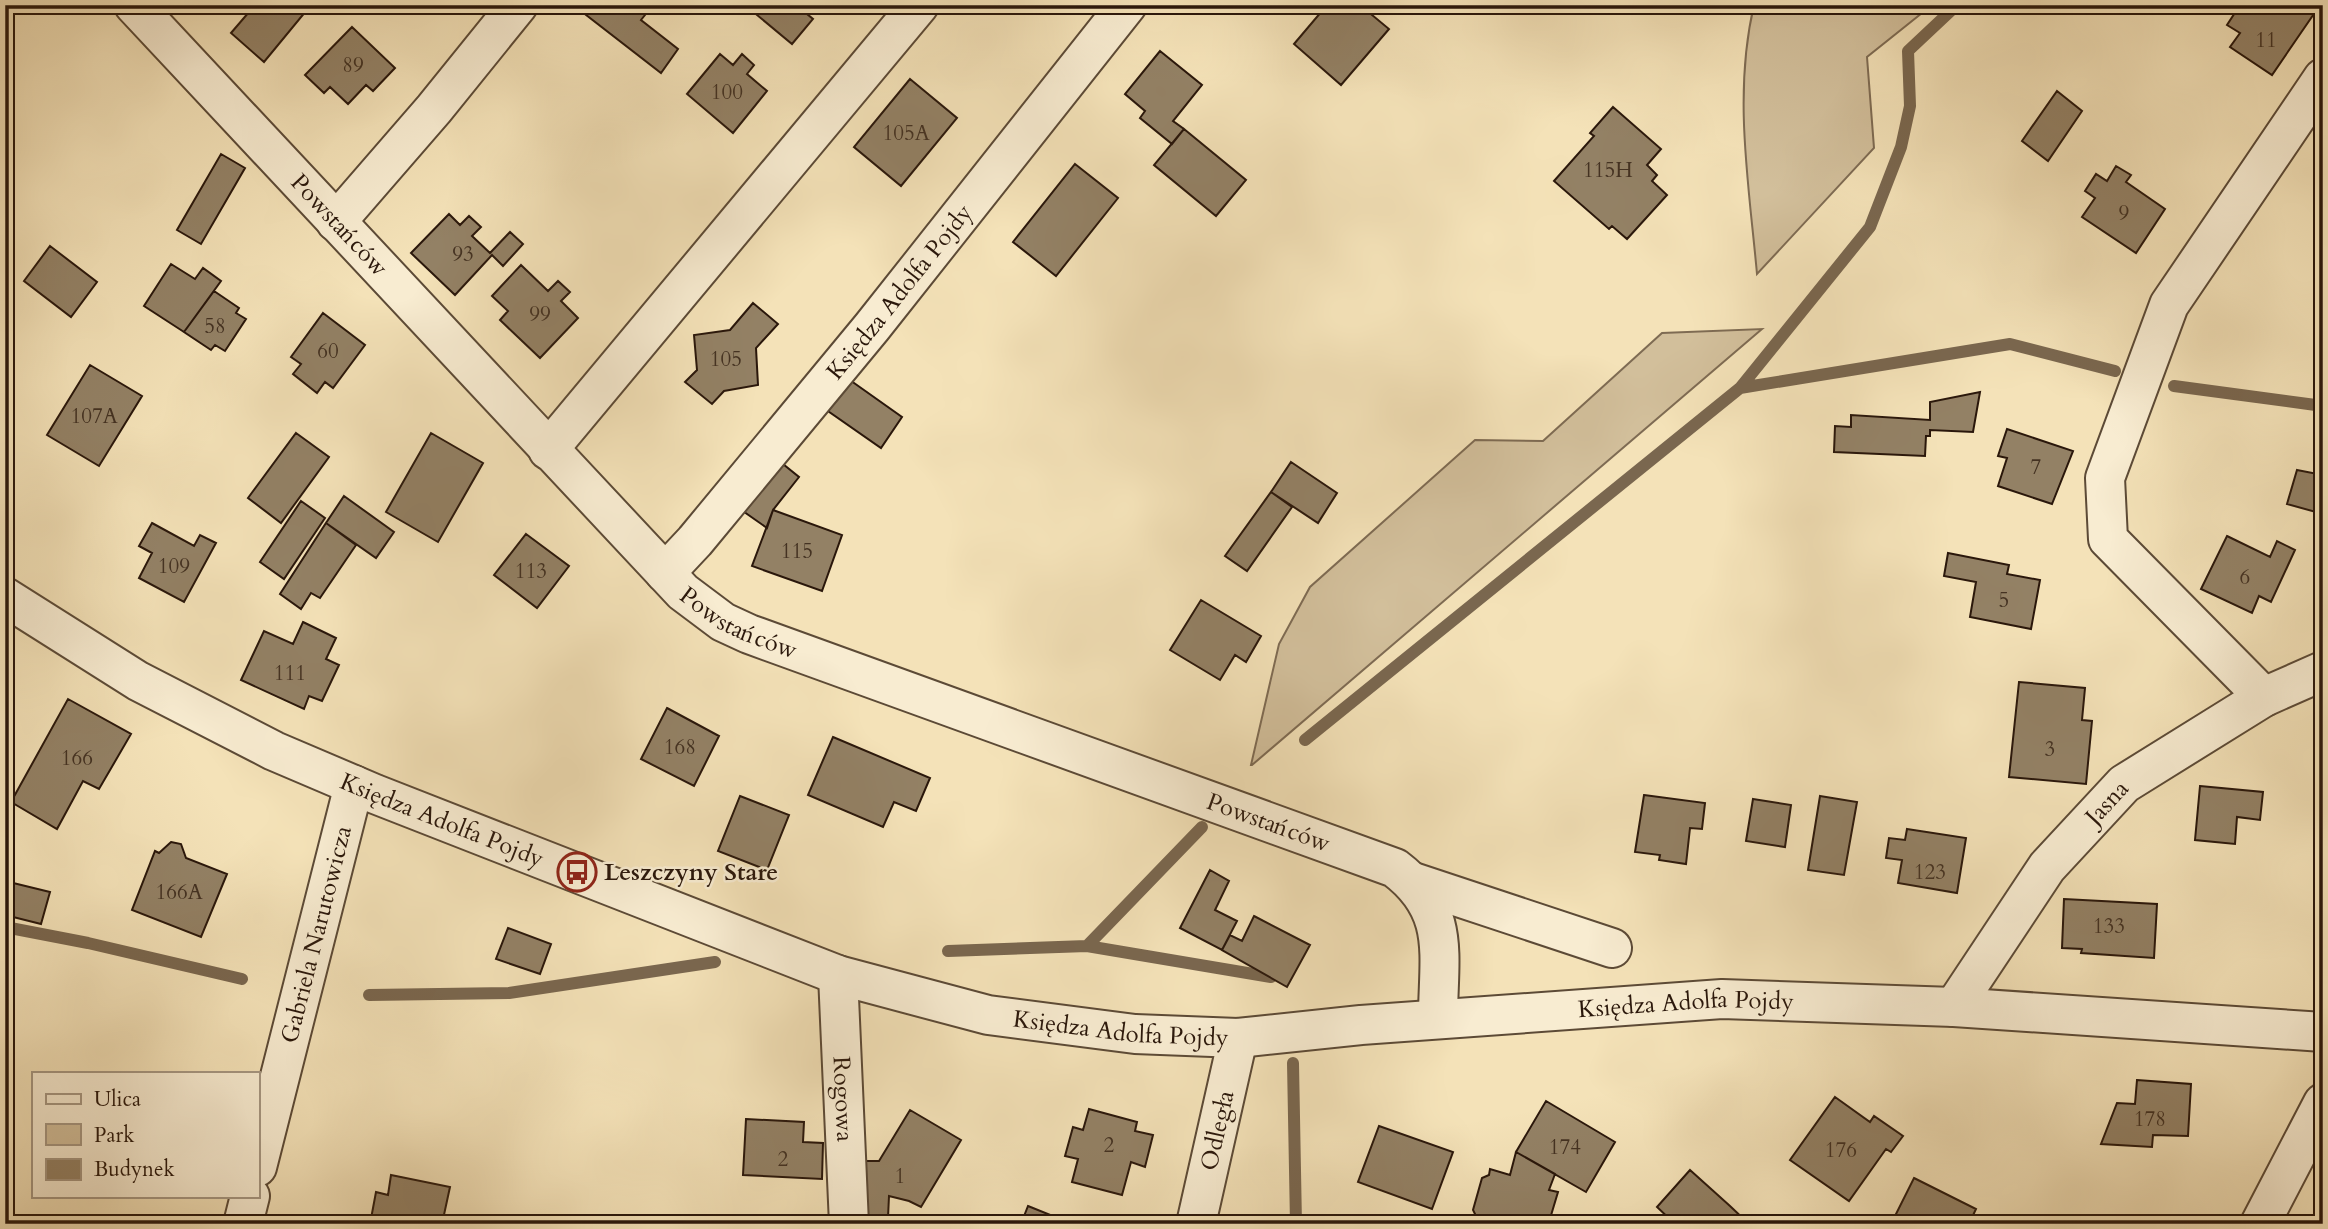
<svg xmlns="http://www.w3.org/2000/svg" width="2328" height="1229" font-family="Cardo,serif">
  <rect width="100%" height="100%" fill="#f4e2b8"/>
  <filter id="stains"><feTurbulence type="fractalNoise" baseFrequency=".00286" numOctaves="4"/><feColorMatrix values="0 0 0 0 .2 0 0 0 0 .09 0 0 0 0 .02 0 0 0 .5 -.17"/></filter>
  <radialGradient id="worn" r=".72"><stop offset=".6" stop-color="#630" stop-opacity="0"/><stop offset="1" stop-color="#630" stop-opacity=".3"/></radialGradient>
  <!-- green -->
  <path fill="#d2bf9b" stroke="#7e6b53" stroke-width="2" d="M 1754,5 L 1932,5 L 1867,57 L 1874,148 L 1757,274 C 1749,185 1733,94 1754,5 Z
    M 1762,329 L 1252,765 L 1251,765 L 1279,644 L 1310,587 L 1475,440 L 1543,441 L 1662,333 Z"/>
  <g fill="none" stroke-linecap="round" stroke-linejoin="round">
    <!-- stream -->
    <path stroke="#7a674f" stroke-width="12" d="M 2174,386 L 2323,406
      M 1740,388 L 1870,227 L 1901,147 L 1910,106 L 1908,51 L 1957,5
      M 1305,740 L 1740,388 L 2010,344 L 2115,371
      M 5,927 L 88,943 L 242,979
      M 1087,946 L 1271,977
      M 948,951 L 1087,946 L 1202,827
      M 369,995 L 509,993 L 715,962
      M 1293,1063 L 1296,1224"/>
  </g>
  <!-- building -->
  <path fill="#938165" stroke="#2a170b" stroke-width="2" d="M 255,5 L 311,5 L 264,62 L 231,33 Z
    M 585,5 L 653,5 L 641,20 L 678,49 L 661,73 L 581,11 Z
    M 745,5 L 796,5 L 813,19 L 792,44 Z
    M 1327,5 L 1360,5 L 1389,29 L 1341,85 L 1294,44 Z
    M 2240,5 L 2320,5 L 2272,75 L 2230,47 L 2240,33 L 2227,25 Z
    M 352,27 L 395,68 L 373,91 L 366,85 L 348,104 L 330,87 L 324,93 L 305,75 Z
    M 1160,51 L 1202,85 L 1173,121 L 1184,129 L 1172,144 L 1140,118 L 1145,111 L 1125,94 Z
    M 720,54 L 733,65 L 742,54 L 754,65 L 747,74 L 767,91 L 733,133 L 687,94 Z
    M 910,79 L 957,118 L 901,186 L 854,147 Z
    M 2057,91 L 2082,111 L 2048,161 L 2022,141 Z
    M 1613,107 L 1661,149 L 1647,165 L 1657,175 L 1652,181 L 1667,195 L 1627,239 L 1612,226 L 1609,229 L 1554,181 L 1594,136 L 1590,133 Z
    M 1184,129 L 1246,180 L 1216,216 L 1154,165 Z
    M 221,154 L 245,168 L 201,244 L 177,230 Z
    M 1075,164 L 1118,198 L 1056,276 L 1013,242 Z
    M 2116,166 L 2131,175 L 2126,182 L 2165,209 L 2136,253 L 2082,217 L 2095,198 L 2085,191 L 2096,174 L 2107,181 Z
    M 449,214 L 460,225 L 469,216 L 481,227 L 472,236 L 490,253 L 510,232 L 523,244 L 503,266 L 492,255 L 455,295 L 411,253 Z
    M 50,246 L 97,282 L 71,317 L 24,281 Z
    M 171,264 L 195,279 L 203,268 L 221,281 L 184,332 L 144,306 Z
    M 521,265 L 548,291 L 558,281 L 570,292 L 561,301 L 578,318 L 540,358 L 500,320 L 508,311 L 492,296 Z
    M 214,291 L 239,308 L 236,313 L 246,319 L 225,351 L 215,345 L 211,350 L 184,332 Z
    M 753,303 L 778,324 L 756,348 L 758,385 L 724,391 L 712,404 L 685,382 L 697,370 L 694,335 L 730,330 Z
    M 323,313 L 365,345 L 333,388 L 325,382 L 317,393 L 293,374 L 301,364 L 291,357 Z
    M 90,365 L 142,396 L 99,466 L 47,435 Z
    M 847,378 L 902,417 L 881,448 L 825,409 Z
    M 1980,392 L 1973,432 L 1930,430 L 1930,436 L 1926,436 L 1925,456 L 1834,452 L 1835,426 L 1851,427 L 1851,415 L 1930,420 L 1930,402 Z
    M 2007,429 L 2073,451 L 2052,504 L 1998,486 L 2007,458 L 1998,456 Z
    M 296,433 L 329,457 L 281,523 L 248,498 Z
    M 431,433 L 483,463 L 438,542 L 386,512 Z
    M 778,460 L 799,477 L 773,510 L 767,528 L 740,509 Z
    M 1291,462 L 1337,493 L 1318,523 L 1271,492 Z
    M 2297,470 L 2323,475 L 2323,514 L 2287,504 Z
    M 1271,492 L 1292,507 L 1247,571 L 1225,556 Z
    M 344,496 L 394,532 L 376,558 L 326,523 Z
    M 301,501 L 325,518 L 284,579 L 260,562 Z
    M 773,510 L 842,535 L 822,591 L 752,566 Z
    M 152,523 L 194,546 L 200,535 L 216,543 L 184,602 L 139,578 L 152,553 L 139,546 Z
    M 326,523 L 356,545 L 320,598 L 311,593 L 301,609 L 280,594 Z
    M 526,534 L 569,566 L 537,608 L 494,575 Z
    M 2227,536 L 2270,557 L 2277,541 L 2295,550 L 2271,602 L 2259,596 L 2252,613 L 2201,589 Z
    M 1948,553 L 2009,565 L 2007,574 L 2040,580 L 2031,629 L 1970,617 L 1976,582 L 1944,576 Z
    M 1201,600 L 1261,636 L 1246,662 L 1235,655 L 1220,680 L 1170,650 Z
    M 303,622 L 336,638 L 326,659 L 339,665 L 322,701 L 309,696 L 304,709 L 241,680 L 264,631 L 293,644 Z
    M 2019,682 L 2085,688 L 2082,720 L 2092,721 L 2086,784 L 2009,777 Z
    M 68,699 L 131,734 L 99,789 L 83,781 L 57,829 L 11,802 Z
    M 667,708 L 719,736 L 694,786 L 641,759 Z
    M 833,737 L 930,778 L 916,811 L 894,802 L 883,827 L 808,795 Z
    M 2200,786 L 2263,792 L 2260,820 L 2237,817 L 2235,844 L 2195,840 Z
    M 1644,795 L 1705,803 L 1702,829 L 1690,828 L 1686,864 L 1659,860 L 1660,855 L 1635,852 Z
    M 740,796 L 789,815 L 767,870 L 718,851 Z
    M 1820,796 L 1857,802 L 1844,875 L 1808,870 Z
    M 1753,799 L 1791,805 L 1785,847 L 1746,841 Z
    M 1907,829 L 1966,838 L 1957,893 L 1898,883 L 1902,860 L 1886,858 L 1889,838 L 1905,840 Z
    M 171,842 L 181,844 L 186,858 L 227,874 L 201,937 L 132,910 L 155,851 L 159,853 Z
    M 1210,870 L 1229,881 L 1215,910 L 1237,921 L 1222,950 L 1180,928 Z
    M 5,881 L 50,892 L 41,924 L 5,915 Z
    M 2064,899 L 2157,904 L 2154,958 L 2081,953 L 2082,949 L 2062,948 Z
    M 1254,916 L 1310,945 L 1287,987 L 1222,950 L 1230,935 L 1242,941 Z
    M 508,928 L 551,944 L 540,974 L 496,959 Z
    M 2137,1080 L 2191,1084 L 2188,1136 L 2153,1135 L 2152,1147 L 2101,1144 L 2117,1103 L 2135,1104 Z
    M 1835,1097 L 1870,1122 L 1874,1116 L 1903,1136 L 1891,1152 L 1886,1149 L 1849,1201 L 1790,1160 Z
    M 1546,1101 L 1615,1142 L 1586,1192 L 1516,1152 Z
    M 1089,1109 L 1137,1122 L 1135,1131 L 1153,1135 L 1145,1167 L 1131,1162 L 1122,1195 L 1072,1182 L 1078,1159 L 1065,1156 L 1073,1127 L 1083,1130 Z
    M 910,1110 L 961,1140 L 921,1207 L 909,1201 L 889,1196 L 888,1218 L 861,1218 L 861,1161 L 879,1161 Z
    M 746,1119 L 804,1122 L 803,1142 L 823,1143 L 822,1179 L 743,1175 Z
    M 1379,1126 L 1453,1152 L 1432,1209 L 1358,1182 Z
    M 1516,1152 L 1555,1174 L 1549,1190 L 1558,1192 L 1549,1222 L 1476,1224 L 1477,1218 L 1473,1210 L 1482,1178 L 1489,1175 L 1490,1169 L 1510,1175 Z
    M 1690,1170 L 1730,1206 L 1749,1224 L 1675,1224 L 1657,1207 Z
    M 391,1175 L 450,1187 L 442,1224 L 370,1224 L 376,1192 L 388,1195 Z
    M 1914,1178 L 1976,1209 L 1969,1224 L 1891,1224 Z
    M 1028,1206 L 1058,1218 L 1056,1224 L 1021,1224 Z
    M 576,1216 L 640,1224 L 575,1224 Z"/>
  <g fill="none" stroke-linecap="round" stroke-linejoin="round">
    <!-- minor casing -->
    <g stroke="#5c4a36" stroke-width="42">
      <g id="minor">
        <path id="s1" d="M 134,5 L 683,592 L 723,622 L 749,634 L 1395,868 C 1452,911 1438,956 1438,1019"/>
        <path d="M 336,222 L 434,109 L 518,5"/>
        <path d="M 548,450 L 919,5"/>
        <path id="s2" d="M 665,573 L 695,541 L 872,327 L 1127,5"/>
        <path id="s3" d="M 5,597 L 138,681 L 274,751 L 375,794 L 838,975 L 988,1015 L 1135,1034 L 1238,1038 L 1361,1025 L 1722,999 L 1954,1007 L 2323,1032"/>
        <path d="M 2264,697 L 2108,539 L 2105,478 L 2169,305 L 2323,78"/>
        <path d="M 1413,882 L 1612,948"/>
        <path id="s4" d="M 838,975 L 849,1224"/>
        <path id="s5" d="M 1954,1007 L 2047,867 L 2124,784 L 2264,697 L 2323,671"/>
        <path id="s6" d="M 257,1167 L 354,785"/>
        <path d="M 243,1224 L 250,1196"/>
        <path id="s7" d="M 1196,1224 L 1238,1038"/>
        <path d="M 2260,1224 L 2323,1103"/>
      </g>
    </g>
    <!-- minor -->
    <use href="#minor" stroke="#f8ecd1" stroke-width="38"/>
  </g>
  <!-- icons -->
  <defs>
    <g id="bus-ring" transform="scale(2.0125)"><circle r="9.5" fill="#f8ecd1" stroke="#8f2418" stroke-width="1.5"/><path d="M-5-6H5V4H4V6H2V4H-2V6H-4V4H-5ZM-3.5-4V0h7V-4ZM-3.5 1.2v1.5H-2V1.2ZM2 1.2v1.5H3.5V1.2Z" fill="#8f2418"/></g>
  </defs>
  <g fill-rule="evenodd">
    <use href="#bus-ring" x="577" y="872"/>
  </g>
  <g text-anchor="middle" dominant-baseline="central" stroke-width="5" stroke-linejoin="round" paint-order="stroke">
    <!-- number labels -->
    <g font-size="21" fill="#443222">
      <text x="2266" y="40">11</text>
      <text x="353" y="65">89</text>
      <text x="727" y="92">100</text>
      <text x="906" y="133">105A</text>
      <text x="1608" y="170">115H</text>
      <text x="2124" y="213">9</text>
      <text x="463" y="254">93</text>
      <text x="540" y="314">99</text>
      <text x="215" y="326">58</text>
      <text x="328" y="351">60</text>
      <text x="726" y="359">105</text>
      <text x="94" y="416">107A</text>
      <text x="2036" y="467">7</text>
      <text x="797" y="551">115</text>
      <text x="174" y="566">109</text>
      <text x="531" y="571">113</text>
      <text x="2245" y="577">6</text>
      <text x="2004" y="600">5</text>
      <text x="290" y="673">111</text>
      <text x="680" y="747">168</text>
      <text x="2050" y="749">3</text>
      <text x="77" y="758">166</text>
      <text x="1930" y="872">123</text>
      <text x="179" y="892">166A</text>
      <text x="2109" y="926">133</text>
      <text x="2150" y="1119">178</text>
      <text x="1109" y="1145">2</text>
      <text x="1565" y="1147">174</text>
      <text x="1841" y="1150">176</text>
      <text x="783" y="1159">2</text>
      <text x="900" y="1176">1</text>
    </g>
    <!-- street labels -->
    <g font-size="24" fill="#2a170b" stroke="#f8ecd1">
      <text stroke="none"><textPath href="#s1" startOffset="301">Powstańców</textPath></text>
      <text stroke="none"><textPath href="#s2" startOffset="366">Księdza Adolfa Pojdy</textPath></text>
      <text stroke="none"><textPath href="#s1" startOffset="868">Powstańców</textPath></text>
      <text stroke="none"><textPath href="#s5" startOffset="256">Jasna</textPath></text>
      <text stroke="none"><textPath href="#s3" startOffset="492">Księdza Adolfa Pojdy</textPath></text>
      <text stroke="none"><textPath href="#s1" startOffset="1435">Powstańców</textPath></text>
      <text stroke="none"><textPath href="#s6" startOffset="240">Gabriela Narutowicza</textPath></text>
      <text stroke="none"><textPath href="#s3" startOffset="1773">Księdza Adolfa Pojdy</textPath></text>
      <text stroke="none"><textPath href="#s3" startOffset="1206">Księdza Adolfa Pojdy</textPath></text>
      <text stroke="none"><textPath href="#s4" startOffset="124">Rogowa</textPath></text>
      <text stroke="none"><textPath href="#s7" startOffset="96">Odległa</textPath></text>
    </g>
    <!-- poi labels -->
    <g font-size="24" font-weight="bold" fill="#2a170b" stroke="#f8ecd1" text-anchor="start">
      <text x="604" y="872">Leszczyny Stare</text>
    </g>
  </g>
  <!-- margin -->
  <rect width="2328" height="1229" fill="none" stroke="#f4e2b8" stroke-width="28"/>
  <rect x="7" y="7" width="2314" height="1215" fill="none" stroke="#2a170b" stroke-width="3.5"/>
  <rect x="14" y="14" width="2300" height="1201" fill="none" stroke="#2a170b" stroke-width="2"/>
  <!-- legend -->
  <rect x="32" y="1072" width="228" height="126" fill="#f8ecd1" stroke="#a69782" stroke-width="2"/>
  <rect x="46" y="1094" width="35" height="10" fill="#f8ecd1" stroke="#a69782" stroke-width="2"/>
  <text x="94" y="1106" font-size="21" fill="#2a170b">Ulica</text>
  <rect x="46" y="1124" width="35" height="21" fill="#d2bf9b" stroke="#a69782" stroke-width="2"/>
  <text x="94" y="1142" font-size="21" fill="#2a170b">Park</text>
  <rect x="46" y="1159" width="35" height="21" fill="#938165" stroke="#a69782" stroke-width="2"/>
  <text x="94" y="1176" font-size="21" fill="#2a170b">Budynek</text>
  <rect width="100%" height="100%" filter="url(#stains)"/>
  <rect width="100%" height="100%" fill="url(#worn)"/>
</svg>
